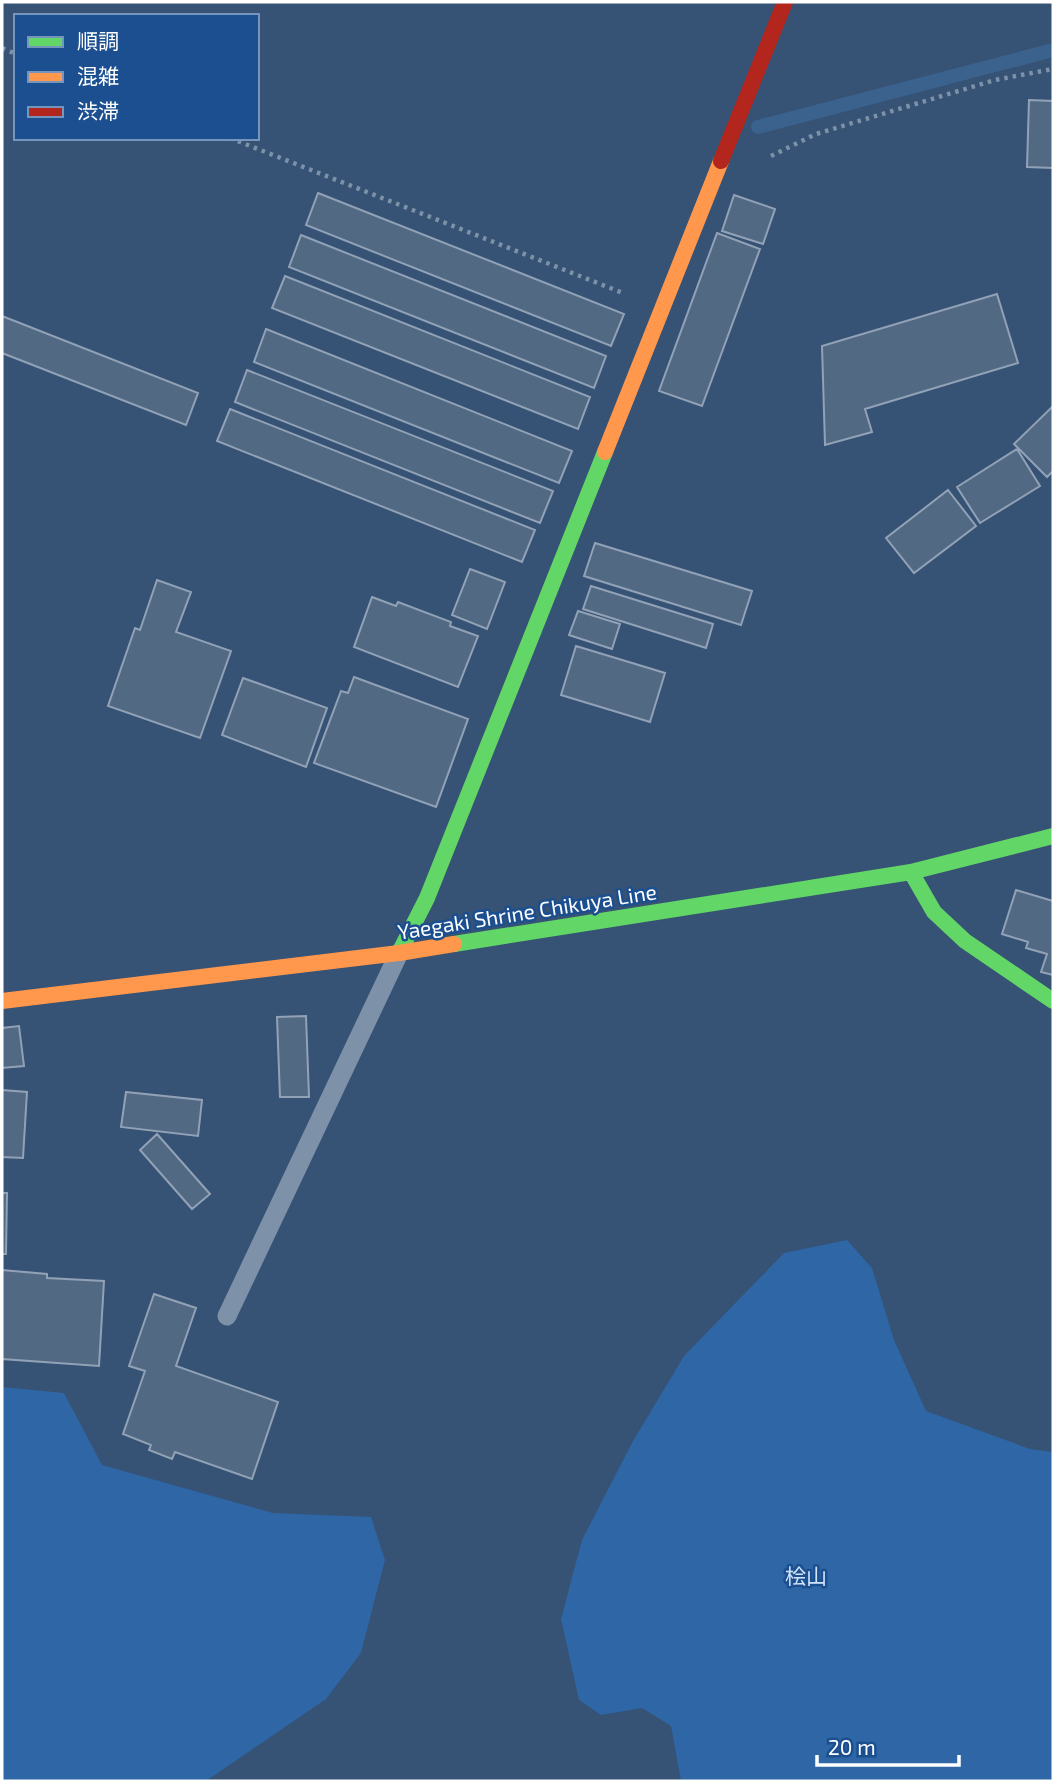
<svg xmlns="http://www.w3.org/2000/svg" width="1055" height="1783" font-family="'Exo 2','Noto Sans JP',sans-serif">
  <rect width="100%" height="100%" fill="#365274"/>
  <!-- green -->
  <path fill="#2f66a5" d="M 847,1240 L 872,1268 L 894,1340 L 926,1411 L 1030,1449 L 1053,1452 L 1053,1781 L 681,1781 L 671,1726 L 642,1708 L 601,1715 L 579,1700 L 561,1619 L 582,1540 L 633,1441 L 684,1356 L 784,1253 Z
    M 2,1387 L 64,1393 L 102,1465 L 273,1513 L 371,1517 L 385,1560 L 361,1653 L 326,1699 L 206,1781 L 2,1781 Z"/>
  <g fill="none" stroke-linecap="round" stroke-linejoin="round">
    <!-- stream -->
    <path stroke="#3b618d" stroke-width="14" d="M 758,127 L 1053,50"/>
  </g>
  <!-- building -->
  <path fill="#526984" stroke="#92a2b6" stroke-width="2" d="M 1029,100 L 1053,101 L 1053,168 L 1027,167 Z
    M 318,193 L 624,314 L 611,346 L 306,225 Z
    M 734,195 L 775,209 L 763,244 L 722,231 Z
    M 717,233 L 760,249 L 702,406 L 659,391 Z
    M 301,235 L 606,356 L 594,388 L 289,267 Z
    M 285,276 L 590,397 L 578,429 L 272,308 Z
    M 997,294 L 1018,363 L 865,409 L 872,432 L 825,445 L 822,346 Z
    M 2,316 L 198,393 L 186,425 L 2,353 Z
    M 266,329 L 572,451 L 559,483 L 254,362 Z
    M 247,370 L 553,491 L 540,523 L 235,402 Z
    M 1053,406 L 1053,471 L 1047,477 L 1014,444 Z
    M 230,409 L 535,530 L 522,562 L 217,441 Z
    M 1017,449 L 1040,486 L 980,523 L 957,487 Z
    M 948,490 L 976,526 L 914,573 L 886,538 Z
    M 595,543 L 752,591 L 741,625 L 584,576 Z
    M 470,569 L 505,582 L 487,629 L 452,615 Z
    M 157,580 L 191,592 L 176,632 L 231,651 L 200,738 L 108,706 L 135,628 L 140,630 Z
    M 591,586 L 713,624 L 706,648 L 583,609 Z
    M 372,597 L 396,606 L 398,602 L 451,622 L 450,626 L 478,636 L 458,687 L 354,647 Z
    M 578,611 L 620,624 L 612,649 L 569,635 Z
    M 576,646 L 665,673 L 650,722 L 561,695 Z
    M 354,677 L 468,719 L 436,807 L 314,763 L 341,691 L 348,693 Z
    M 243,678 L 327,708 L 306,767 L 222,735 Z
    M 1016,890 L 1053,901 L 1053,975 L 1041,972 L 1047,954 L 1026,948 L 1028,942 L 1002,934 Z
    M 306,1016 L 309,1097 L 280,1097 L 277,1017 Z
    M 19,1026 L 24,1066 L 2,1068 L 2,1028 Z
    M 2,1090 L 27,1092 L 23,1158 L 2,1157 Z
    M 126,1092 L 202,1100 L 198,1136 L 121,1127 Z
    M 157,1134 L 210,1194 L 192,1209 L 140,1150 Z
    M 2,1193 L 7,1193 L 6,1254 L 2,1254 Z
    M 2,1270 L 47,1274 L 47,1278 L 104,1281 L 99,1366 L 2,1359 Z
    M 154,1294 L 196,1308 L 176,1366 L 278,1402 L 252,1479 L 175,1452 L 172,1459 L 149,1450 L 151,1445 L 123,1434 L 145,1371 L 129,1366 Z"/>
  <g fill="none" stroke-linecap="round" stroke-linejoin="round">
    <!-- path -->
    <path stroke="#7d92a8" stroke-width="4.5" stroke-dasharray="3.5 5" stroke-linecap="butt" d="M 2,48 L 16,54
      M 230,138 L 623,293
      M 771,156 L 816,134 L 995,80 L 1053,69"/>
    <!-- lane -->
    <path stroke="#7d92a8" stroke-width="19" d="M 227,1316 L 399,953"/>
    <!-- fast -->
    <path stroke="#63d668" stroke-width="16" d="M 911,872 L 934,912 L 965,941 L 1053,1001
      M 454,944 L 911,872 L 1053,836
      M 399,953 L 427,898 L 605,452"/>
    <!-- slow -->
    <path stroke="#ff974d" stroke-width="16" d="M 605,452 L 721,161
      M 2,1001 L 399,953 L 454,944"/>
    <!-- jam -->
    <path stroke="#b3261e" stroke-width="16" d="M 721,161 L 785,2"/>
  </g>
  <g text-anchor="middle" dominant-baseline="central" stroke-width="5" stroke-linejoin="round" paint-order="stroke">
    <!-- street labels -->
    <g font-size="21" fill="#fff" stroke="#1b4f8f">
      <text transform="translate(527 911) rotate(-9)">Yaegaki Shrine Chikuya Line</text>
    </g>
    <!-- park labels -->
    <g font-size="21" fill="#cfe3fa" stroke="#1b4f8f">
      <text x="806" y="1575">桧山</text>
    </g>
  </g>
  <!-- border -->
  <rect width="1055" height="1783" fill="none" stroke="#ffffff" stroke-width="7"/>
  <!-- legend -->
  <rect x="14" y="14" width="245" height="126" fill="#1b4f8f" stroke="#7695bc" stroke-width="2"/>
  <rect x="28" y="37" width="35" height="10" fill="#63d668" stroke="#7695bc" stroke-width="2"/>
  <text x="77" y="49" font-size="21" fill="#ffffff">順調</text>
  <rect x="28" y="72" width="35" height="10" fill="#ff974d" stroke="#7695bc" stroke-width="2"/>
  <text x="77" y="84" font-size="21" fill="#ffffff">混雑</text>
  <rect x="28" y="107" width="35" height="10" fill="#b3261e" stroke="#7695bc" stroke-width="2"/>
  <text x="77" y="119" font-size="21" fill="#ffffff">渋滞</text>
  <!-- scale -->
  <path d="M817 1755v10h142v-10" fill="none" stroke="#ffffff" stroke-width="3.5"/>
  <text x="828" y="1755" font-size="21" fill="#ffffff" stroke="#1b4f8f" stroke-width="5" paint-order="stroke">20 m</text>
</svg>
